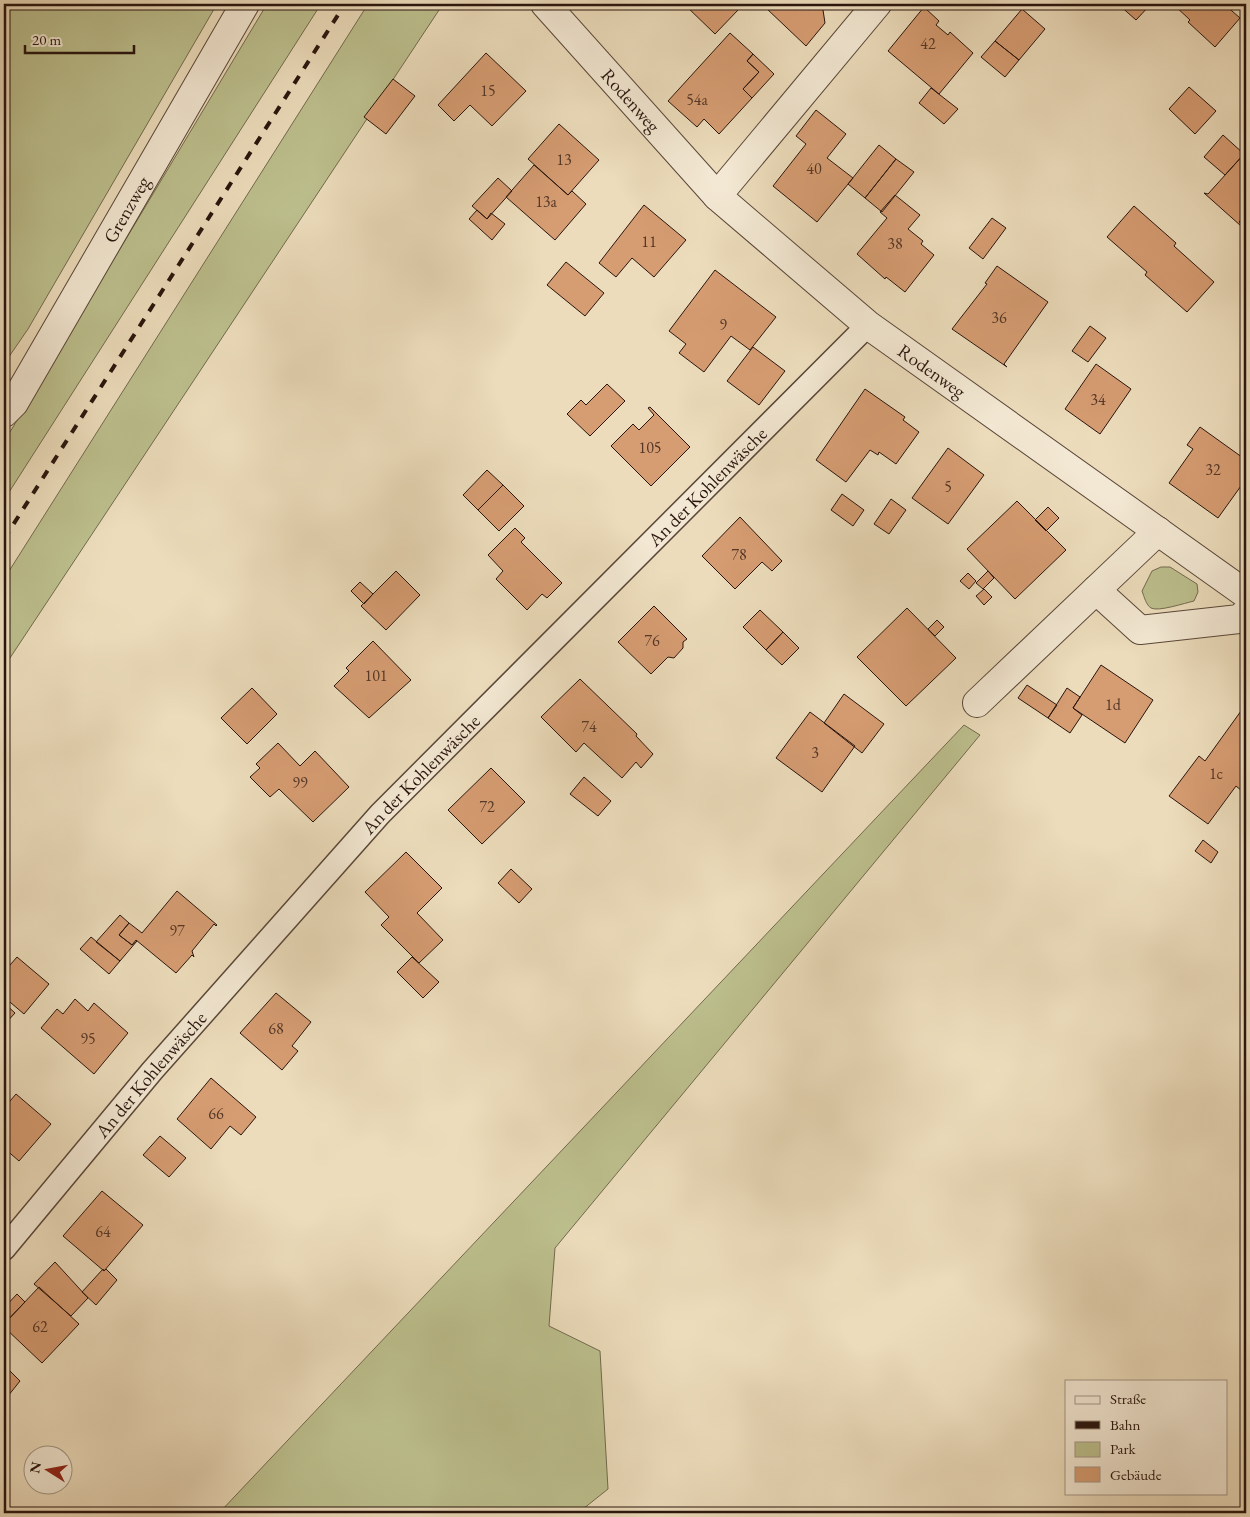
<svg xmlns="http://www.w3.org/2000/svg" width="1250" height="1517" font-family="'EB Garamond',serif">
  <rect width="100%" height="100%" fill="#ecdcbb"/>
  <filter id="stains"><feTurbulence type="fractalNoise" baseFrequency=".004" numOctaves="4"/><feColorMatrix values="0 0 0 0 .2 0 0 0 0 .09 0 0 0 0 .02 0 0 0 .5 -.17"/></filter>
  <radialGradient id="worn" r=".72"><stop offset=".6" stop-color="#630" stop-opacity="0"/><stop offset="1" stop-color="#630" stop-opacity=".3"/></radialGradient>
  <!-- green -->
  <path fill="#bcbf8d" stroke="#726a4e" d="M 4,4 L 217,4 L 28,329 L 4,364 Z
    M 267,4 L 321,4 L 4,500 L 4,442 Z
    M 368,4 L 443,4 L 4,667 L 4,579 Z
    M 1161,567 L 1170,567 L 1197,584 L 1198,592 L 1194,601 C 1185,603 1158,612 1151,608 C 1146,605 1144,596 1142,591 L 1152,571 Z
    M 964,725 L 980,735 L 555,1248 L 549,1326 L 600,1351 L 608,1489 L 578,1513 L 219,1513 Z"/>
  <!-- building -->
  <path fill="#d69c72" stroke="#29150e" d="M 684,4 L 734,4 L 739,9 L 715,34 Z
    M 769,4 L 828,4 L 823,10 L 825,23 L 806,46 L 766,8 Z
    M 1118,4 L 1151,4 L 1136,20 Z
    M 1173,4 L 1224,4 L 1240,18 L 1215,47 L 1188,22 L 1190,20 Z
    M 924,7 L 939,21 L 936,25 L 948,35 L 950,32 L 973,53 L 939,94 L 888,51 Z
    M 1022,9 L 1045,29 L 1019,60 L 995,41 Z
    M 730,33 L 753,54 L 747,61 L 759,72 L 743,89 L 752,98 L 719,134 L 704,119 L 697,127 L 668,101 Z
    M 995,41 L 1019,60 L 1005,77 L 981,57 Z
    M 486,53 L 526,91 L 492,126 L 470,105 L 454,121 L 438,105 Z
    M 753,54 L 774,74 L 752,98 L 743,89 L 759,72 L 747,61 Z
    M 393,79 L 415,96 L 386,134 L 364,117 Z
    M 1189,87 L 1216,111 L 1195,134 L 1169,109 Z
    M 931,88 L 958,109 L 944,124 L 919,103 Z
    M 816,110 L 846,134 L 827,158 L 853,178 L 817,222 L 773,186 L 806,144 L 796,136 Z
    M 559,124 L 599,160 L 568,195 L 528,159 Z
    M 1223,135 L 1244,154 L 1225,175 L 1204,157 Z
    M 879,145 L 896,159 L 865,198 L 848,184 Z
    M 1245,153 L 1246,214 L 1239,222 L 1243,225 L 1241,226 L 1204,193 L 1208,194 Z
    M 896,159 L 914,172 L 882,212 L 865,198 Z
    M 534,165 L 568,195 L 572,191 L 586,204 L 555,240 L 506,197 Z
    M 498,178 L 512,191 L 487,219 L 472,206 Z
    M 895,195 L 920,215 L 908,229 L 923,241 L 921,244 L 934,255 L 905,292 L 886,277 L 885,279 L 857,254 L 887,218 L 880,212 Z
    M 644,205 L 686,240 L 654,277 L 632,258 L 616,277 L 599,263 Z
    M 1134,206 L 1176,243 L 1174,246 L 1214,282 L 1187,312 L 1145,275 L 1147,272 L 1107,237 Z
    M 477,210 L 487,219 L 491,213 L 505,224 L 492,240 L 469,219 Z
    M 992,218 L 1006,228 L 983,259 L 969,248 Z
    M 566,262 L 604,293 L 585,316 L 547,285 Z
    M 997,266 L 1048,302 L 1004,364 L 1007,367 L 952,329 L 987,284 L 985,283 Z
    M 715,270 L 776,317 L 750,350 L 731,336 L 704,372 L 679,353 L 686,344 L 669,331 Z
    M 1090,326 L 1106,338 L 1088,362 L 1072,351 Z
    M 753,347 L 785,371 L 759,405 L 727,381 Z
    M 1096,364 L 1131,389 L 1100,434 L 1065,409 Z
    M 607,384 L 625,401 L 590,436 L 567,414 L 581,400 L 586,405 Z
    M 865,389 L 905,417 L 903,420 L 919,432 L 896,464 L 879,452 L 878,455 L 870,450 L 846,482 L 816,460 Z
    M 650,407 L 690,447 L 651,486 L 611,446 L 633,424 L 639,430 L 654,415 L 648,408 Z
    M 1200,427 L 1246,460 L 1246,479 L 1218,518 L 1169,483 L 1193,449 L 1187,445 Z
    M 948,448 L 984,475 L 948,524 L 912,498 Z
    M 487,470 L 503,485 L 478,510 L 463,495 Z
    M 503,485 L 524,506 L 499,531 L 478,510 Z
    M 842,494 L 864,510 L 853,526 L 831,510 Z
    M 891,499 L 906,510 L 889,534 L 874,524 Z
    M 1017,501 L 1066,550 L 1015,599 L 967,549 Z
    M 1048,507 L 1059,518 L 1046,531 L 1035,520 Z
    M 740,517 L 782,561 L 772,571 L 762,562 L 735,589 L 702,556 Z
    M 515,528 L 525,538 L 521,542 L 562,583 L 547,598 L 542,594 L 527,610 L 496,579 L 503,571 L 488,555 Z
    M 396,571 L 420,595 L 386,630 L 361,606 Z
    M 988,571 L 994,578 L 983,589 L 976,583 Z
    M 968,573 L 976,581 L 969,589 L 960,581 Z
    M 360,582 L 373,594 L 364,604 L 351,591 Z
    M 984,589 L 992,597 L 984,605 L 976,596 Z
    M 654,606 L 687,639 L 683,642 L 683,648 L 674,658 L 668,657 L 651,674 L 618,642 Z
    M 907,608 L 956,658 L 906,706 L 857,657 Z
    M 760,610 L 783,632 L 766,650 L 743,627 Z
    M 937,620 L 944,627 L 935,636 L 928,629 Z
    M 783,632 L 799,648 L 782,665 L 766,650 Z
    M 373,641 L 411,680 L 369,718 L 334,686 L 349,671 L 346,668 Z
    M 1101,665 L 1153,700 L 1125,743 L 1073,708 Z
    M 580,679 L 637,734 L 636,736 L 653,754 L 641,768 L 636,762 L 622,778 L 584,743 L 576,752 L 541,717 Z
    M 1027,685 L 1057,705 L 1048,718 L 1018,698 Z
    M 252,688 L 277,714 L 247,744 L 221,718 Z
    M 1067,688 L 1080,697 L 1073,708 L 1082,715 L 1070,733 L 1048,718 Z
    M 844,694 L 884,724 L 862,753 L 824,723 Z
    M 1241,711 L 1246,714 L 1246,785 L 1242,791 L 1236,786 L 1208,824 L 1169,796 L 1199,756 L 1205,761 Z
    M 810,712 L 855,746 L 822,792 L 776,758 Z
    M 278,743 L 300,766 L 315,751 L 349,787 L 313,822 L 279,789 L 270,797 L 250,777 L 260,768 L 256,764 Z
    M 491,768 L 525,802 L 482,844 L 448,810 Z
    M 584,777 L 611,801 L 598,816 L 570,794 Z
    M 1203,840 L 1218,852 L 1211,863 L 1195,851 Z
    M 406,852 L 442,888 L 417,913 L 443,940 L 419,963 L 381,925 L 389,917 L 365,892 Z
    M 511,869 L 532,889 L 519,903 L 498,883 Z
    M 177,891 L 217,925 L 216,926 L 214,924 L 192,951 L 194,957 L 192,955 L 176,973 L 136,940 L 132,945 L 119,935 L 129,923 L 142,933 Z
    M 120,915 L 129,923 L 119,935 L 132,945 L 137,941 L 120,961 L 96,942 Z
    M 91,937 L 120,961 L 109,974 L 80,949 Z
    M 17,957 L 49,984 L 24,1014 L 4,997 L 4,972 Z
    M 412,957 L 439,982 L 423,998 L 397,972 Z
    M 276,993 L 311,1022 L 292,1046 L 298,1051 L 282,1070 L 240,1033 Z
    M 75,999 L 88,1011 L 94,1003 L 128,1033 L 94,1074 L 41,1028 L 57,1009 L 63,1014 Z
    M 4,1003 L 15,1013 L 4,1025 Z
    M 211,1078 L 256,1117 L 241,1135 L 230,1126 L 211,1149 L 177,1119 Z
    M 16,1094 L 51,1124 L 19,1161 L 4,1148 L 4,1108 Z
    M 160,1136 L 186,1158 L 169,1177 L 143,1155 Z
    M 102,1191 L 143,1225 L 104,1271 L 63,1236 Z
    M 55,1262 L 88,1298 L 71,1316 L 34,1284 Z
    M 103,1269 L 104,1271 L 106,1269 L 117,1280 L 96,1305 L 82,1292 Z
    M 39,1287 L 79,1324 L 42,1363 L 4,1327 L 4,1324 Z
    M 17,1294 L 25,1302 L 4,1324 L 4,1308 Z
    M 4,1365 L 20,1381 L 4,1401 Z"/>
  <g fill="none" stroke-linecap="round" stroke-linejoin="round">
    <!-- service casing -->
    <g stroke="#5a4739" stroke-width="25">
      <g id="service">
        <path id="s1" d="M 4,1249 L 152,1071 L 380,814 L 868,325"/>
      </g>
    </g>
    <!-- minor casing -->
    <g stroke="#5a4739" stroke-width="30">
      <g id="minor">
        <path id="s2" d="M 545,4 L 717,196 L 868,325 L 1246,594"/>
        <path d="M 717,196 L 877,4"/>
        <path id="s3" d="M 4,413 L 14,403 L 245,4"/>
        <path d="M 1096,590 L 1140,630 L 1239,619 L 1246,613"/>
        <path d="M 977,703 L 1158,531"/>
      </g>
    </g>
    <!-- service -->
    <use href="#service" stroke="#f3e8d3" stroke-width="22"/>
    <!-- minor -->
    <use href="#minor" stroke="#f3e8d3" stroke-width="28"/>
    <!-- rail -->
    <path stroke="#29150e" stroke-width="4" stroke-dasharray="9 9" stroke-linecap="butt" d="M 4,539 L 345,4"/>
  </g>
  <g text-anchor="middle" dominant-baseline="central" stroke-width="4" stroke-linejoin="round" paint-order="stroke">
    <!-- number labels -->
    <g font-size="16" fill="#543727">
      <text x="928" y="43">42</text>
      <text x="488" y="90">15</text>
      <text x="697" y="99">54a</text>
      <text x="564" y="159">13</text>
      <text x="814" y="168">40</text>
      <text x="546" y="201">13a</text>
      <text x="649" y="241">11</text>
      <text x="895" y="243">38</text>
      <text x="999" y="317">36</text>
      <text x="723" y="324">9</text>
      <text x="1098" y="399">34</text>
      <text x="650" y="447">105</text>
      <text x="1213" y="469">32</text>
      <text x="948" y="486">5</text>
      <text x="739" y="554">78</text>
      <text x="652" y="640">76</text>
      <text x="376" y="675">101</text>
      <text x="1113" y="704">1d</text>
      <text x="589" y="726">74</text>
      <text x="815" y="752">3</text>
      <text x="1216" y="773">1c</text>
      <text x="300" y="782">99</text>
      <text x="487" y="806">72</text>
      <text x="177" y="930">97</text>
      <text x="276" y="1028">68</text>
      <text x="88" y="1038">95</text>
      <text x="216" y="1113">66</text>
      <text x="103" y="1231">64</text>
      <text x="40" y="1326">62</text>
    </g>
    <!-- street labels -->
    <g font-size="19" fill="#29150e" stroke="#f3e8d3">
      <text stroke="none"><textPath href="#s2" startOffset="129">Rodenweg</textPath></text>
      <text stroke="none"><textPath href="#s3" startOffset="238">Grenzweg</textPath></text>
      <text stroke="none"><textPath href="#s2" startOffset="535">Rodenweg</textPath></text>
      <text stroke="none"><textPath href="#s1" startOffset="1038">An der Kohlenwäsche</textPath></text>
      <text stroke="none"><textPath href="#s1" startOffset="632">An der Kohlenwäsche</textPath></text>
      <text stroke="none"><textPath href="#s1" startOffset="228">An der Kohlenwäsche</textPath></text>
    </g>
  </g>
  <!-- margin -->
  <rect width="1250" height="1517" fill="none" stroke="#ecdcbb" stroke-width="20"/>
  <rect x="5" y="5" width="1240" height="1507" fill="none" stroke="#29150e" stroke-width="2.5"/>
  <rect x="10" y="10" width="1230" height="1497" fill="none" stroke="#29150e"/>
  <!-- legend -->
  <rect x="1065" y="1380" width="162" height="115" fill="#f3e8d3" stroke="#a29484"/>
  <rect x="1075" y="1396" width="25" height="8" fill="#f3e8d3" stroke="#a29484"/>
  <text x="1110" y="1404" font-size="15" fill="#29150e">Straße</text>
  <rect x="1075" y="1421" width="25" height="8" fill="#29150e" stroke="#a29484"/>
  <text x="1110" y="1430" font-size="15" fill="#29150e">Bahn</text>
  <rect x="1075" y="1442" width="25" height="15" fill="#bcbf8d" stroke="#a29484"/>
  <text x="1110" y="1454" font-size="15" fill="#29150e">Park</text>
  <rect x="1075" y="1467" width="25" height="15" fill="#d69c72" stroke="#a29484"/>
  <text x="1110" y="1480" font-size="15" fill="#29150e">Gebäude</text>
  <!-- north arrow -->
  <g transform="translate(48 1470) rotate(281)"><circle r="24" fill="#f3e8d3" stroke="#a29484"/>
  <path d="M0-4L9 19L0 12L-9 19Z" fill="#8f2418"/>
  <text y="-8" font-size="14" font-weight="bold" text-anchor="middle" fill="#29150e">N</text>
  </g>
  <!-- scale -->
  <path d="M25 45v8h109v-8" fill="none" stroke="#29150e" stroke-width="2.5"/>
  <text x="32" y="45" font-size="15" fill="#29150e" stroke="#f3e8d3" stroke-width="4" paint-order="stroke">20 m</text>
  <rect width="100%" height="100%" filter="url(#stains)"/>
  <rect width="100%" height="100%" fill="url(#worn)"/>
</svg>
